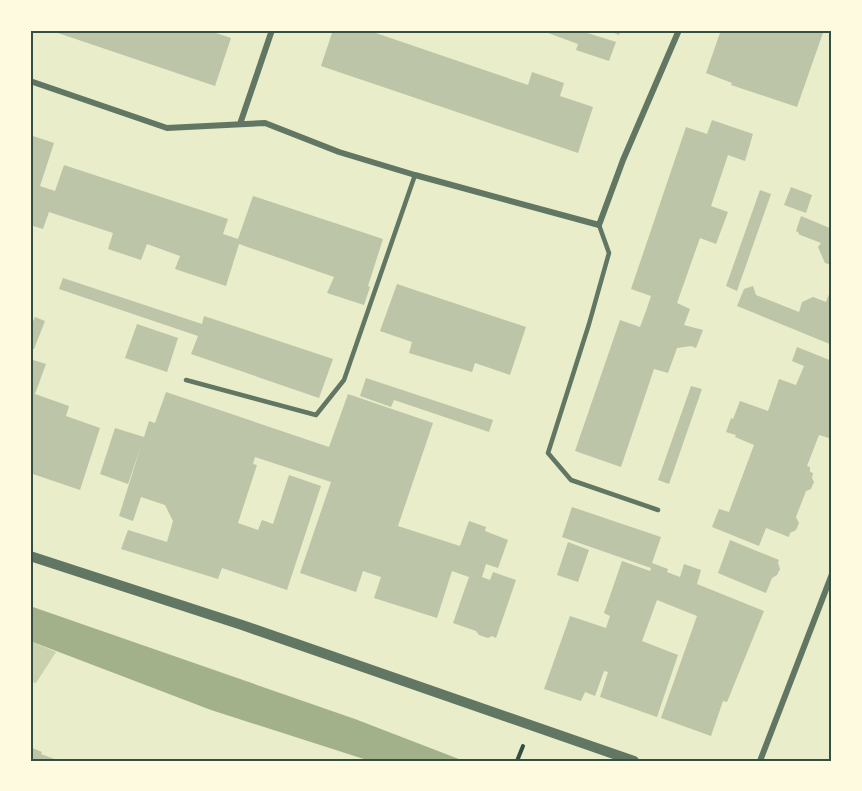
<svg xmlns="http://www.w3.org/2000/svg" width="862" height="791" font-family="'Open Sans',sans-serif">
  <rect width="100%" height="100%" fill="#e9edc9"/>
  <!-- green -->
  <path fill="#cad2ad" d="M 30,641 L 56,652 L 36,683 L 30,682 Z"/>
  <!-- water -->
  <path fill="#a3b18a" d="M 30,606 L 355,719 L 464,761 L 370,761 L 211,710 L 30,641 Z"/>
  <!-- building -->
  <path fill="#bcc5a7" d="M 49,30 L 207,30 L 231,38 L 215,86 Z
    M 333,30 L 367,30 L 528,85 L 532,72 L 564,83 L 560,96 L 593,107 L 578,153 L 321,66 Z
    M 540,30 L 578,30 L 616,42 L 609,61 L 576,50 L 578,44 Z
    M 607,30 L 621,30 L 619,35 Z
    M 721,30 L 824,30 L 797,107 L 731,85 L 732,83 L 706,73 Z
    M 712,120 L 753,134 L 745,161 L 728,155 L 711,206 L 728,212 L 716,244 L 700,238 L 677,303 L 690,309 L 684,325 L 703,330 L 696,348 L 691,346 L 677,348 L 668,373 L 654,369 L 621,467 L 575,451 L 620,320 L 640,327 L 646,311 L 651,296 L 631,289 L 686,127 L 707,134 Z
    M 30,135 L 54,143 L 40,186 L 55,191 L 64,165 L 228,219 L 223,234 L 238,239 L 253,196 L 383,239 L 368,286 L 370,287 L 364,305 L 327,293 L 334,277 L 239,244 L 226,286 L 175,269 L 180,256 L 147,244 L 141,260 L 108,249 L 113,233 L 49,212 L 43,229 L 30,225 L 30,213 L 33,204 L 30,203 Z
    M 791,187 L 812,195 L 806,213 L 784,205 Z
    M 760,190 L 771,194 L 737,291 L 726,286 Z
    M 801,216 L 832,229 L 832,265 L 825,263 L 818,247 L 821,243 L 798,234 L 799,233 L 796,231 Z
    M 63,278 L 202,324 L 204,316 L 333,359 L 319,398 L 191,354 L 198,336 L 59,289 Z
    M 397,284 L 526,327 L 510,375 L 475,363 L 472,372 L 409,353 L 412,342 L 380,331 Z
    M 753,286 L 756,295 L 799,312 L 802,302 L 813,297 L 826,302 L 832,286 L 832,345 L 737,306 L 744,289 Z
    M 35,317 L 45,321 L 34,349 L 30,348 L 30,328 Z
    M 137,324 L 178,338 L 167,372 L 125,358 Z
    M 797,347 L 832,361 L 832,439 L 819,435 L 807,466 L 810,467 L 810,472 L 813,473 L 812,478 L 814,482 L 811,489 L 806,491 L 796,517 L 799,523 L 796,530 L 790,533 L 789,537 L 766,528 L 759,546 L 712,527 L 719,509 L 729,512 L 754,445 L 735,437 L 736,435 L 726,432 L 731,418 L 733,419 L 740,401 L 768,411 L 779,379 L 796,385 L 804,366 L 792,361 Z
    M 30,359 L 46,364 L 35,394 L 69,406 L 66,416 L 100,428 L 80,490 L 30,473 Z
    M 366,378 L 493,420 L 489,432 L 394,400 L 391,407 L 360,396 Z
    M 691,386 L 702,389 L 669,484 L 658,480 Z
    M 166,392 L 329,447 L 348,394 L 433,423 L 398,526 L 460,546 L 469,521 L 486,527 L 485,531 L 508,540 L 498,568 L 486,564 L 482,577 L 490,580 L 493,572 L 516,580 L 496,638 L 492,636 L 488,638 L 479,635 L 476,631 L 453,623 L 469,577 L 452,571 L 437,618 L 374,598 L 381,577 L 363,571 L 356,592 L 300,573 L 331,482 L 255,457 L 253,464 L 257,465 L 238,523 L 258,530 L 262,520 L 273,524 L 289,475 L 321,486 L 287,590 L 222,568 L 218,579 L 121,549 L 128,530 L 167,542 L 173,521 L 165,505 L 141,497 L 133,521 L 119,516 L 141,446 L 128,484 L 100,474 L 115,428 L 144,437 L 149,421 L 155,423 Z
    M 572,507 L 661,537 L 652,563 L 668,569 L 667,572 L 680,577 L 684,564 L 701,570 L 697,584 L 764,611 L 727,702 L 723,701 L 711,736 L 661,718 L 697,616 L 657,600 L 642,641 L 678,655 L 657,717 L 600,697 L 608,672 L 604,671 L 595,696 L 585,692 L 581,701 L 544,689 L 570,616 L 606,628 L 610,616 L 604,613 L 622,561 L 650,571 L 651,568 L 562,537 Z
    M 730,540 L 779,560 L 778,563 L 780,569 L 777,575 L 772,578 L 766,593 L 718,573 Z
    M 568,542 L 589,550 L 578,582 L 557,575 Z
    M 30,747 L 42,752 L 41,754 L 60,761 L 30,761 Z"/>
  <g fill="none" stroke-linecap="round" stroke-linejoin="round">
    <!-- path -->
    <path stroke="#344e41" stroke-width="4" d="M 517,761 L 523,746"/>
    <!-- service -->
    <path stroke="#617663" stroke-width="4.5" d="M 599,225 L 609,253 L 589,324 L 548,453 L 571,480 L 658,510
      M 186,380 L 316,415 L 344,380 L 415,175"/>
    <!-- minor -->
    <path stroke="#617663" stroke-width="6" d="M 30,81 L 167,128 L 265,123 L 339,152 L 415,175 L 599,225 L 623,160 L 679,30
      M 240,124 L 272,30
      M 760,761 L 832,574"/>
    <!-- tertiary -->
    <path stroke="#617663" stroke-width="10" d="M 30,556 L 242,625 L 634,761"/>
  </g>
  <!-- border -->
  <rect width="862" height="791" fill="none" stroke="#fefae0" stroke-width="63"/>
  <rect x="32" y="32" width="798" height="728" fill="none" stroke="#344e41" stroke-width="2"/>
</svg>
